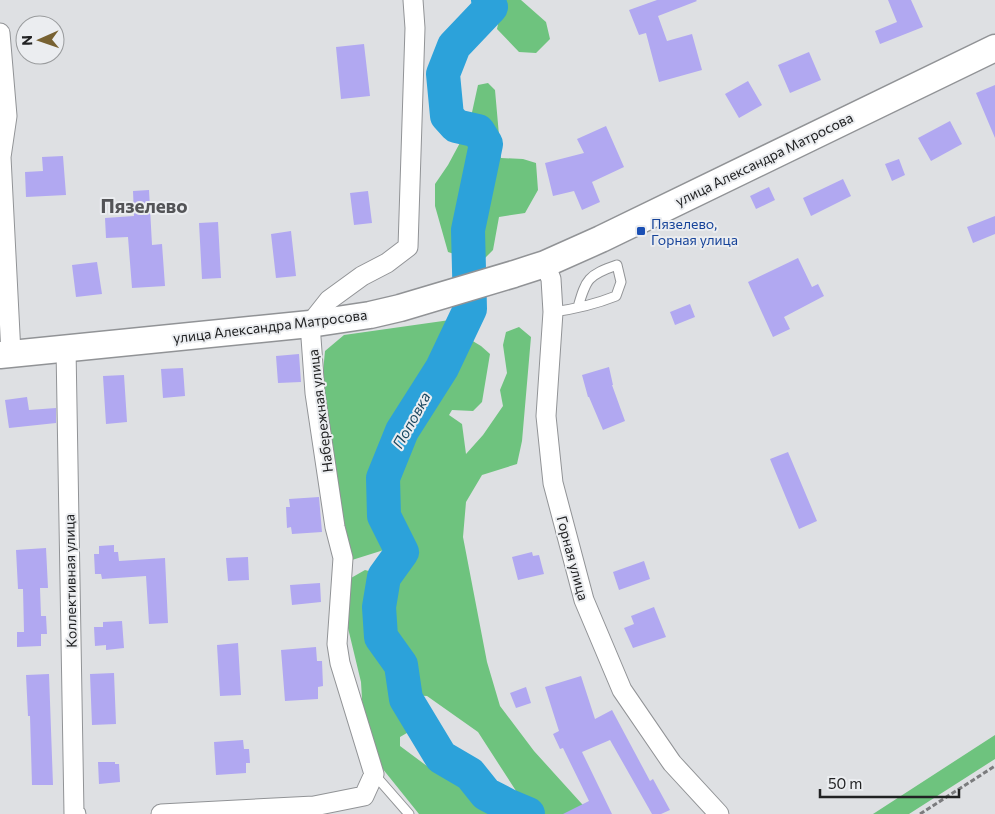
<svg xmlns="http://www.w3.org/2000/svg" width="995" height="814" font-family="Commissioner,sans-serif">
  <rect width="100%" height="100%" fill="#dee0e3"/>
  <!-- forest -->
  <path fill="#6ec37e" d="M 503,0 L 521,0 L 546,22 L 550,39 L 536,53 L 519,52 L 497,29 Z
    M 488,83 L 495,90 L 501,158 L 523,159 L 536,163 L 538,190 L 525,213 L 499,217 L 493,250 L 482,261 L 470,259 L 448,252 L 435,206 L 435,184 L 448,165 L 469,126 L 478,85 Z
    M 457,319 L 471,328 L 471,340 L 481,346 L 490,354 L 482,402 L 473,411 L 452,410 L 449,415 L 462,424 L 466,454 L 483,435 L 503,406 L 500,390 L 507,373 L 503,345 L 506,332 L 519,327 L 531,337 L 522,441 L 517,464 L 482,475 L 466,502 L 463,537 L 487,662 L 500,706 L 534,751 L 591,814 L 528,814 L 518,794 L 478,732 L 427,696 L 411,695 L 405,703 L 412,730 L 400,737 L 400,746 L 435,772 L 456,775 L 512,814 L 419,814 L 382,768 L 363,716 L 361,682 L 348,628 L 351,578 L 365,570 L 376,573 L 386,582 L 396,578 L 404,549 L 390,506 L 383,502 L 374,509 L 374,523 L 387,540 L 387,549 L 352,560 L 320,403 L 325,351 L 344,335 Z
    M 995,735 L 995,759 L 909,814 L 873,814 Z"/>
  <g fill="none" stroke-linecap="round" stroke-linejoin="round">
    <!-- river -->
    <path stroke="#2ca2da" stroke-width="34" d="M 488,0 L 491,7 L 454,46 L 443,74 L 447,116 L 456,126 L 478,131 L 486,144 L 468,230 L 470,309 L 442,368 L 402,431 L 383,478 L 384,516 L 402,552 L 384,577 L 379,607 L 381,637 L 401,665 L 406,699 L 441,757 L 470,774 L 486,794 L 509,806 L 528,814"/>
  </g>
  <!-- building -->
  <path fill="#b1a8f1" d="M 657,0 L 696,0 L 697,1 L 658,16 L 667,41 L 692,34 L 702,70 L 659,82 L 646,33 L 639,35 L 629,10 Z
    M 888,0 L 911,0 L 923,27 L 880,44 L 875,31 L 897,22 Z
    M 364,44 L 370,96 L 341,99 L 336,47 Z
    M 809,52 L 821,80 L 790,93 L 778,65 Z
    M 748,81 L 762,105 L 739,118 L 725,94 Z
    M 995,85 L 995,138 L 976,93 Z
    M 950,121 L 962,144 L 931,161 L 918,138 Z
    M 606,126 L 624,167 L 592,182 L 600,202 L 582,210 L 574,191 L 553,196 L 545,163 L 584,153 L 577,139 Z
    M 63,156 L 66,195 L 26,197 L 25,172 L 43,171 L 42,157 Z
    M 899,159 L 905,175 L 892,181 L 885,164 Z
    M 843,179 L 851,196 L 811,216 L 803,198 Z
    M 769,187 L 775,200 L 756,209 L 750,196 Z
    M 149,190 L 152,245 L 162,244 L 165,286 L 132,288 L 128,237 L 106,238 L 105,218 L 134,216 L 133,191 Z
    M 368,191 L 372,223 L 354,225 L 350,193 Z
    M 995,216 L 995,234 L 973,243 L 967,227 Z
    M 218,222 L 221,278 L 202,279 L 199,223 Z
    M 291,231 L 296,276 L 276,278 L 271,234 Z
    M 798,258 L 812,287 L 818,284 L 824,296 L 784,317 L 790,329 L 773,337 L 748,282 Z
    M 97,262 L 102,294 L 76,297 L 72,265 Z
    M 690,304 L 695,317 L 675,325 L 670,312 Z
    M 299,354 L 301,382 L 278,383 L 276,356 Z
    M 609,367 L 613,385 L 612,385 L 625,421 L 603,430 L 589,397 L 588,397 L 582,375 Z
    M 183,368 L 185,396 L 163,398 L 161,369 Z
    M 124,375 L 127,422 L 106,424 L 103,376 Z
    M 27,397 L 29,410 L 56,408 L 56,423 L 9,428 L 5,400 Z
    M 788,452 L 817,521 L 799,529 L 770,459 Z
    M 319,497 L 322,532 L 292,534 L 291,527 L 287,528 L 286,507 L 290,507 L 289,499 Z
    M 114,545 L 114,552 L 118,552 L 119,561 L 165,558 L 168,623 L 149,624 L 146,576 L 102,579 L 101,574 L 95,574 L 94,554 L 99,554 L 99,546 Z
    M 46,548 L 48,588 L 40,588 L 41,616 L 46,616 L 47,634 L 41,634 L 41,646 L 17,647 L 17,632 L 24,632 L 23,589 L 18,589 L 16,550 Z
    M 532,552 L 533,556 L 539,555 L 544,574 L 518,580 L 512,557 Z
    M 248,557 L 249,580 L 228,581 L 226,558 Z
    M 644,561 L 650,579 L 619,590 L 613,572 Z
    M 320,583 L 321,602 L 292,605 L 290,585 Z
    M 654,607 L 666,637 L 633,648 L 624,628 L 634,624 L 631,616 Z
    M 122,621 L 124,648 L 106,650 L 106,645 L 95,646 L 94,627 L 103,627 L 103,622 Z
    M 238,643 L 241,695 L 220,696 L 217,645 Z
    M 316,647 L 317,661 L 322,661 L 323,686 L 318,687 L 318,699 L 285,701 L 281,650 Z
    M 114,673 L 116,724 L 92,725 L 90,674 Z
    M 49,674 L 53,785 L 32,785 L 30,716 L 28,716 L 26,675 Z
    M 581,676 L 595,719 L 612,710 L 650,781 L 653,779 L 670,810 L 661,814 L 652,814 L 610,740 L 582,752 L 612,814 L 563,814 L 589,801 L 563,748 L 560,749 L 553,734 L 559,731 L 545,687 Z
    M 526,687 L 531,703 L 516,708 L 510,693 Z
    M 243,740 L 244,749 L 249,749 L 250,763 L 246,763 L 246,773 L 216,775 L 214,742 Z
    M 98,762 L 115,762 L 115,764 L 119,764 L 120,782 L 99,784 Z"/>
  <g fill="none" stroke-linecap="round" stroke-linejoin="round">
    <!-- lane casing -->
    <g stroke="#919396" stroke-width="11">
      <path id="lane" d="M 553,312 C 575,309 596,304 616,296 L 621,282 L 617,265 C 588,275 586,279 578,307
        M 374,774 L 409,814"/>
    </g>
    <!-- street casing -->
    <g stroke="#919396" stroke-width="21">
      <path id="street" d="M 0,33 L 7,116 L 1,157 L 11,354
        M 545,264 L 551,279 L 553,312 L 546,416 L 553,483 L 584,600 L 622,690 L 672,763 L 719,814
        M 66,348 L 74,814 L 76,814
        M 161,814 L 314,806 L 364,796 L 374,774 L 340,663 L 337,644 L 343,558 L 335,527 L 315,393 L 310,324 L 329,300 L 362,276 L 387,263 L 408,247 L 415,28 L 413,0"/>
    </g>
    <!-- secondary casing -->
    <g stroke="#919396" stroke-width="29">
      <path id="secondary" d="M 0,355 L 310,324 L 370,315 L 400,308 L 514,274 L 545,264 L 601,239 L 995,48"/>
    </g>
    <!-- path -->
    <path stroke="#7b7c7e" stroke-width="3" stroke-dasharray="5 2.5" stroke-linecap="butt" d="M 920,814 L 995,766"/>
    <!-- lane -->
    <use href="#lane" stroke="#fff" stroke-width="9"/>
    <!-- street -->
    <use href="#street" stroke="#fff" stroke-width="19"/>
    <!-- secondary -->
    <use href="#secondary" stroke="#fff" stroke-width="26"/>
  </g>
  <!-- markers -->
  <rect fill="#1a4fb4" stroke="#ebedf0" stroke-width="2" x="636" y="226" width="10" height="10" rx="2.5"/>
  <g text-anchor="middle" dominant-baseline="central" stroke-width="4" stroke-linejoin="round" paint-order="stroke">
    <!-- street labels -->
    <g font-size="14" fill="#212223" stroke="#ebedf0">
      <text transform="translate(764 159) rotate(-26)">улица Александра Матросова</text>
      <text transform="translate(270 326) rotate(-7)">улица Александра Матросова</text>
      <text transform="translate(320 411) rotate(-97)">Набережная улица</text>
      <text transform="translate(573 558) rotate(75)">Горная улица</text>
      <text transform="translate(70 581) rotate(-91)">Коллективная улица</text>
    </g>
    <!-- transit labels -->
    <g font-size="14" fill="#164399" stroke="#ebedf0" text-anchor="start">
      <text x="651" y="223">Пязелево,<tspan x="651" dy="16">Горная улица</tspan></text>
    </g>
    <!-- water labels -->
    <g font-size="15" font-style="italic" fill="#1a4860" stroke="#ebedf0">
      <text transform="translate(411 420) rotate(-61)">Поповка</text>
    </g>
    <!-- district labels -->
    <g font-size="19" font-weight="bold" fill="#535457" stroke="#ebedf0">
      <text x="144" y="205">Пязелево</text>
    </g>
  </g>
  <!-- north arrow -->
  <g transform="translate(40 40) rotate(268)"><circle r="24" fill="#ebedf0" stroke="#9a9c9e"/>
  <path d="M0-4L9 19L0 12L-9 19Z" fill="#786232"/>
  <text y="-8" font-size="14" font-weight="bold" text-anchor="middle" fill="#212223">N</text>
  </g>
  <!-- scale -->
  <path d="M820 789v8h139v-8" fill="none" stroke="#212223" stroke-width="2.5"/>
  <text x="828" y="789" font-size="15" fill="#212223" stroke="#ebedf0" stroke-width="4" paint-order="stroke">50 m</text>
</svg>
